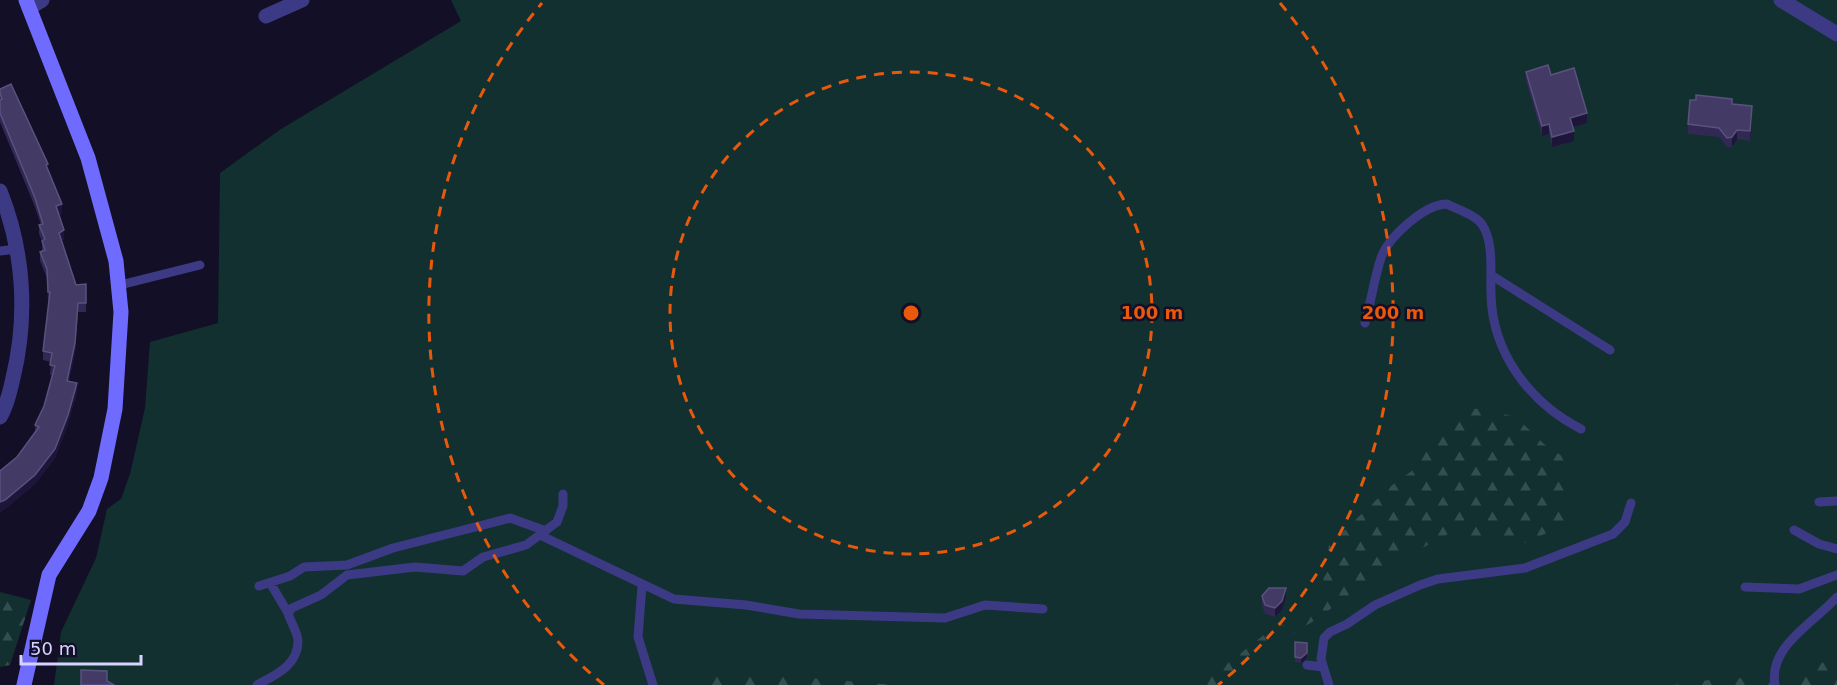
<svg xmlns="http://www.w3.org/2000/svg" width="1837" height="685" font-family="'DejaVu Sans',sans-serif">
  <defs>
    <pattern id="forest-firs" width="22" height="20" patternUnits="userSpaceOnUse" patternTransform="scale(1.5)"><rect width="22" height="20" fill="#12302f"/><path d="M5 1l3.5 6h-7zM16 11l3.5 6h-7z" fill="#344d4e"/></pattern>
  </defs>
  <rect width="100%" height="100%" fill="#130f26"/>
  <!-- grass -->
  <path fill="#12302f" d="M 451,0 L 1837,0 L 1837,685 L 54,685 L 61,632 L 96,558 L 107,509 L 121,499 L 130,474 L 145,408 L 150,342 L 218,323 L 220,173 L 281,129 L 461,21 Z"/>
  <!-- forest -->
  <path fill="url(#forest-firs)" d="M 1479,408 L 1516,417 L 1544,444 L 1565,458 L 1569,495 L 1564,525 L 1523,544 L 1492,542 L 1448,534 L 1385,568 L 1317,619 L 1243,663 L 1227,685 L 1200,685 L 1269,631 L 1319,606 L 1329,545 L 1391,486 L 1413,470 L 1450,415 Z
    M 0,592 L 31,600 L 10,665 L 0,667 Z
    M 1837,660 L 1837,685 L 1674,685 L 1730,677 L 1781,683 L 1819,663 Z
    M 714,677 L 799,677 L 894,685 L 708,685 Z"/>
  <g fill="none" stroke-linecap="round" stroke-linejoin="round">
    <!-- lane -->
    <path stroke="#3d3a85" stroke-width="9" d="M 0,251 L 17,249
      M 1491,275 L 1610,350
      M 120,285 L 200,265
      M 1365,323 C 1371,302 1374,279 1381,258 C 1388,237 1425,204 1447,204 C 1458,210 1477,215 1483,226 C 1494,244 1490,273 1491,294 C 1492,353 1530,403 1581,429
      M 1819,502 L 1837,501
      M 1794,530 L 1819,544 L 1837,549
      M 542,536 L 674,599 L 746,605 L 799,614 L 945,618 L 985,605 L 1043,609
      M 272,582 L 272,586 L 288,613
      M 259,586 L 290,576 L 304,567 L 347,565 L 393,548 L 510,518 L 546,531
      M 642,586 L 638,637 L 653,685
      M 1745,587 L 1799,589 L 1837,575
      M 1307,665 L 1323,667
      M 257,685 C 275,675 298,666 298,641 C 298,633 290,621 288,613 L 292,608 L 321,595 L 347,575 L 415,567 L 463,571 L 483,557 L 526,545 L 557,522 L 563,506 L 563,494
      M 1329,685 L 1321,659 L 1324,638 L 1330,632 L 1347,624 L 1375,605 L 1420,585 L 1438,579 L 1525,568 L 1613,534 L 1625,522 L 1631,503
      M 1775,685 C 1768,646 1814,623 1837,597"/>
    <!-- street -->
    <path stroke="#3d3a85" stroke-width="15" d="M 1781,0 L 1837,34
      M 29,8 L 42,0
      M 266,16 L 302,0
      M 0,191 C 24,251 28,316 13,378 C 10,391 7,406 0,417"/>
    <!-- secondary -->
    <path stroke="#6f6bff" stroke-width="15" d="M 24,685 L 49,575 L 89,511 L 101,478 L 115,409 L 121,312 L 116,261 L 88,158 L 26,0"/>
  </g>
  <!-- wall -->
  <path fill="#312854" d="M 1526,72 L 1551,75 L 1587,123 L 1573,127 L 1574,141 L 1552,147 L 1549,134 L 1542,136 L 1526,81 Z
    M 0,89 L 48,170 L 62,213 L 59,214 L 64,239 L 61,241 L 76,285 L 86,284 L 86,312 L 78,312 L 75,353 L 69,381 L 77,392 L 68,424 L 55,458 L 35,484 L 5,509 L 0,512 L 0,471 L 17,457 L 35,432 L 35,425 L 44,406 L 53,375 L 50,375 L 51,362 L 43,360 L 43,351 L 49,301 L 48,301 L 47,278 L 40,261 L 40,252 L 42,251 L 42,241 L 39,234 L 39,225 L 41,225 L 35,207 L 0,122 Z
    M 1732,104 L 1752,116 L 1750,141 L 1737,139 L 1732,147 L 1727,147 L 1719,137 L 1688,134 L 1688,124 Z
    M 1262,596 L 1286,597 L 1282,610 L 1275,617 L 1265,614 L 1262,605 Z
    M 1295,642 L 1307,658 L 1301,663 L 1295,662 Z"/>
  <!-- shaded-wall -->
  <path fill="#1d163a" d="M 1752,106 L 1752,116 L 1750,141 L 1750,131 Z
    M 1587,113 L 1587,123 L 1570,128 L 1570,118 Z
    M 1549,124 L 1549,134 L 1542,136 L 1542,126 Z
    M 1737,130 L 1737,139 L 1732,147 L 1732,137 Z
    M 1574,131 L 1574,141 L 1552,147 L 1552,137 Z
    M 62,204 L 62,213 L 56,215 L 56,206 Z
    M 64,230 L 64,239 L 59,242 L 59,233 Z
    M 78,303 L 75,353 L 67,390 L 67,381 Z
    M 77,383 L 77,392 L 68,424 L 55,458 L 35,484 L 5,509 L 0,512 L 0,502 Z
    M 1286,588 L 1286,597 L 1282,610 L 1275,617 L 1275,608 Z
    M 1307,643 L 1307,658 L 1301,663 L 1301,658 Z"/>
  <!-- building -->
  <path fill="#433a66" stroke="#5a527e" stroke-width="1.5" d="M 1548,65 L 1551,75 L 1574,68 L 1587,113 L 1570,118 L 1574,131 L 1552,137 L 1549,124 L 1542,126 L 1526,72 Z
    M 11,84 L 48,164 L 46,165 L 62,204 L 56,206 L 64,230 L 59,233 L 76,285 L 86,284 L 86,303 L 78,303 L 75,343 L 67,381 L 77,383 L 68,415 L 55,449 L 35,475 L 5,500 L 0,502 L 0,471 L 17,457 L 39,427 L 35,425 L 44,406 L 55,366 L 50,365 L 52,353 L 43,351 L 50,292 L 48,292 L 47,269 L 40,252 L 45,250 L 42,241 L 45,239 L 39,225 L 43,224 L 35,198 L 0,113 L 0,100 L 2,99 L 0,93 L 0,89 Z
    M 1696,95 L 1732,99 L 1732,104 L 1752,106 L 1750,131 L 1737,130 L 1732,137 L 1727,138 L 1719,128 L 1688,124 L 1690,100 L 1696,100 Z
    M 1269,588 L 1286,588 L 1282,601 L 1275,608 L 1265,605 L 1262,596 Z
    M 1295,642 L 1307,643 L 1307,653 L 1301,658 L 1295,657 Z
    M 81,670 L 107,671 L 107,681 L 114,685 L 81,685 Z"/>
  <!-- distance rings -->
  <g fill="none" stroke="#e8590c" stroke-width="3" stroke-dasharray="10 8">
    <circle cx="911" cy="313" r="241"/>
    <path d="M604 685A482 482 0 0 1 542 3M1280 3A482 482 0 0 1 1218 685"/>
  </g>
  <circle cx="911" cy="313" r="9" fill="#e8590c" stroke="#130f26" stroke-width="3"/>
  <g font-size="18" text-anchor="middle" font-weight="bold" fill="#e8590c" stroke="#130f26" stroke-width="5" stroke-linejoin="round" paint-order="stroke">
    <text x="1152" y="319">100 m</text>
    <text x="1393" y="319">200 m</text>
  </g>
  <!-- scale -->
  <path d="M21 655v9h120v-9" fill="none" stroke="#d9d4ff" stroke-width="3"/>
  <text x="30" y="655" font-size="18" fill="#d9d4ff" stroke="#130f26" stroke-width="4.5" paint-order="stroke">50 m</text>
</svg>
